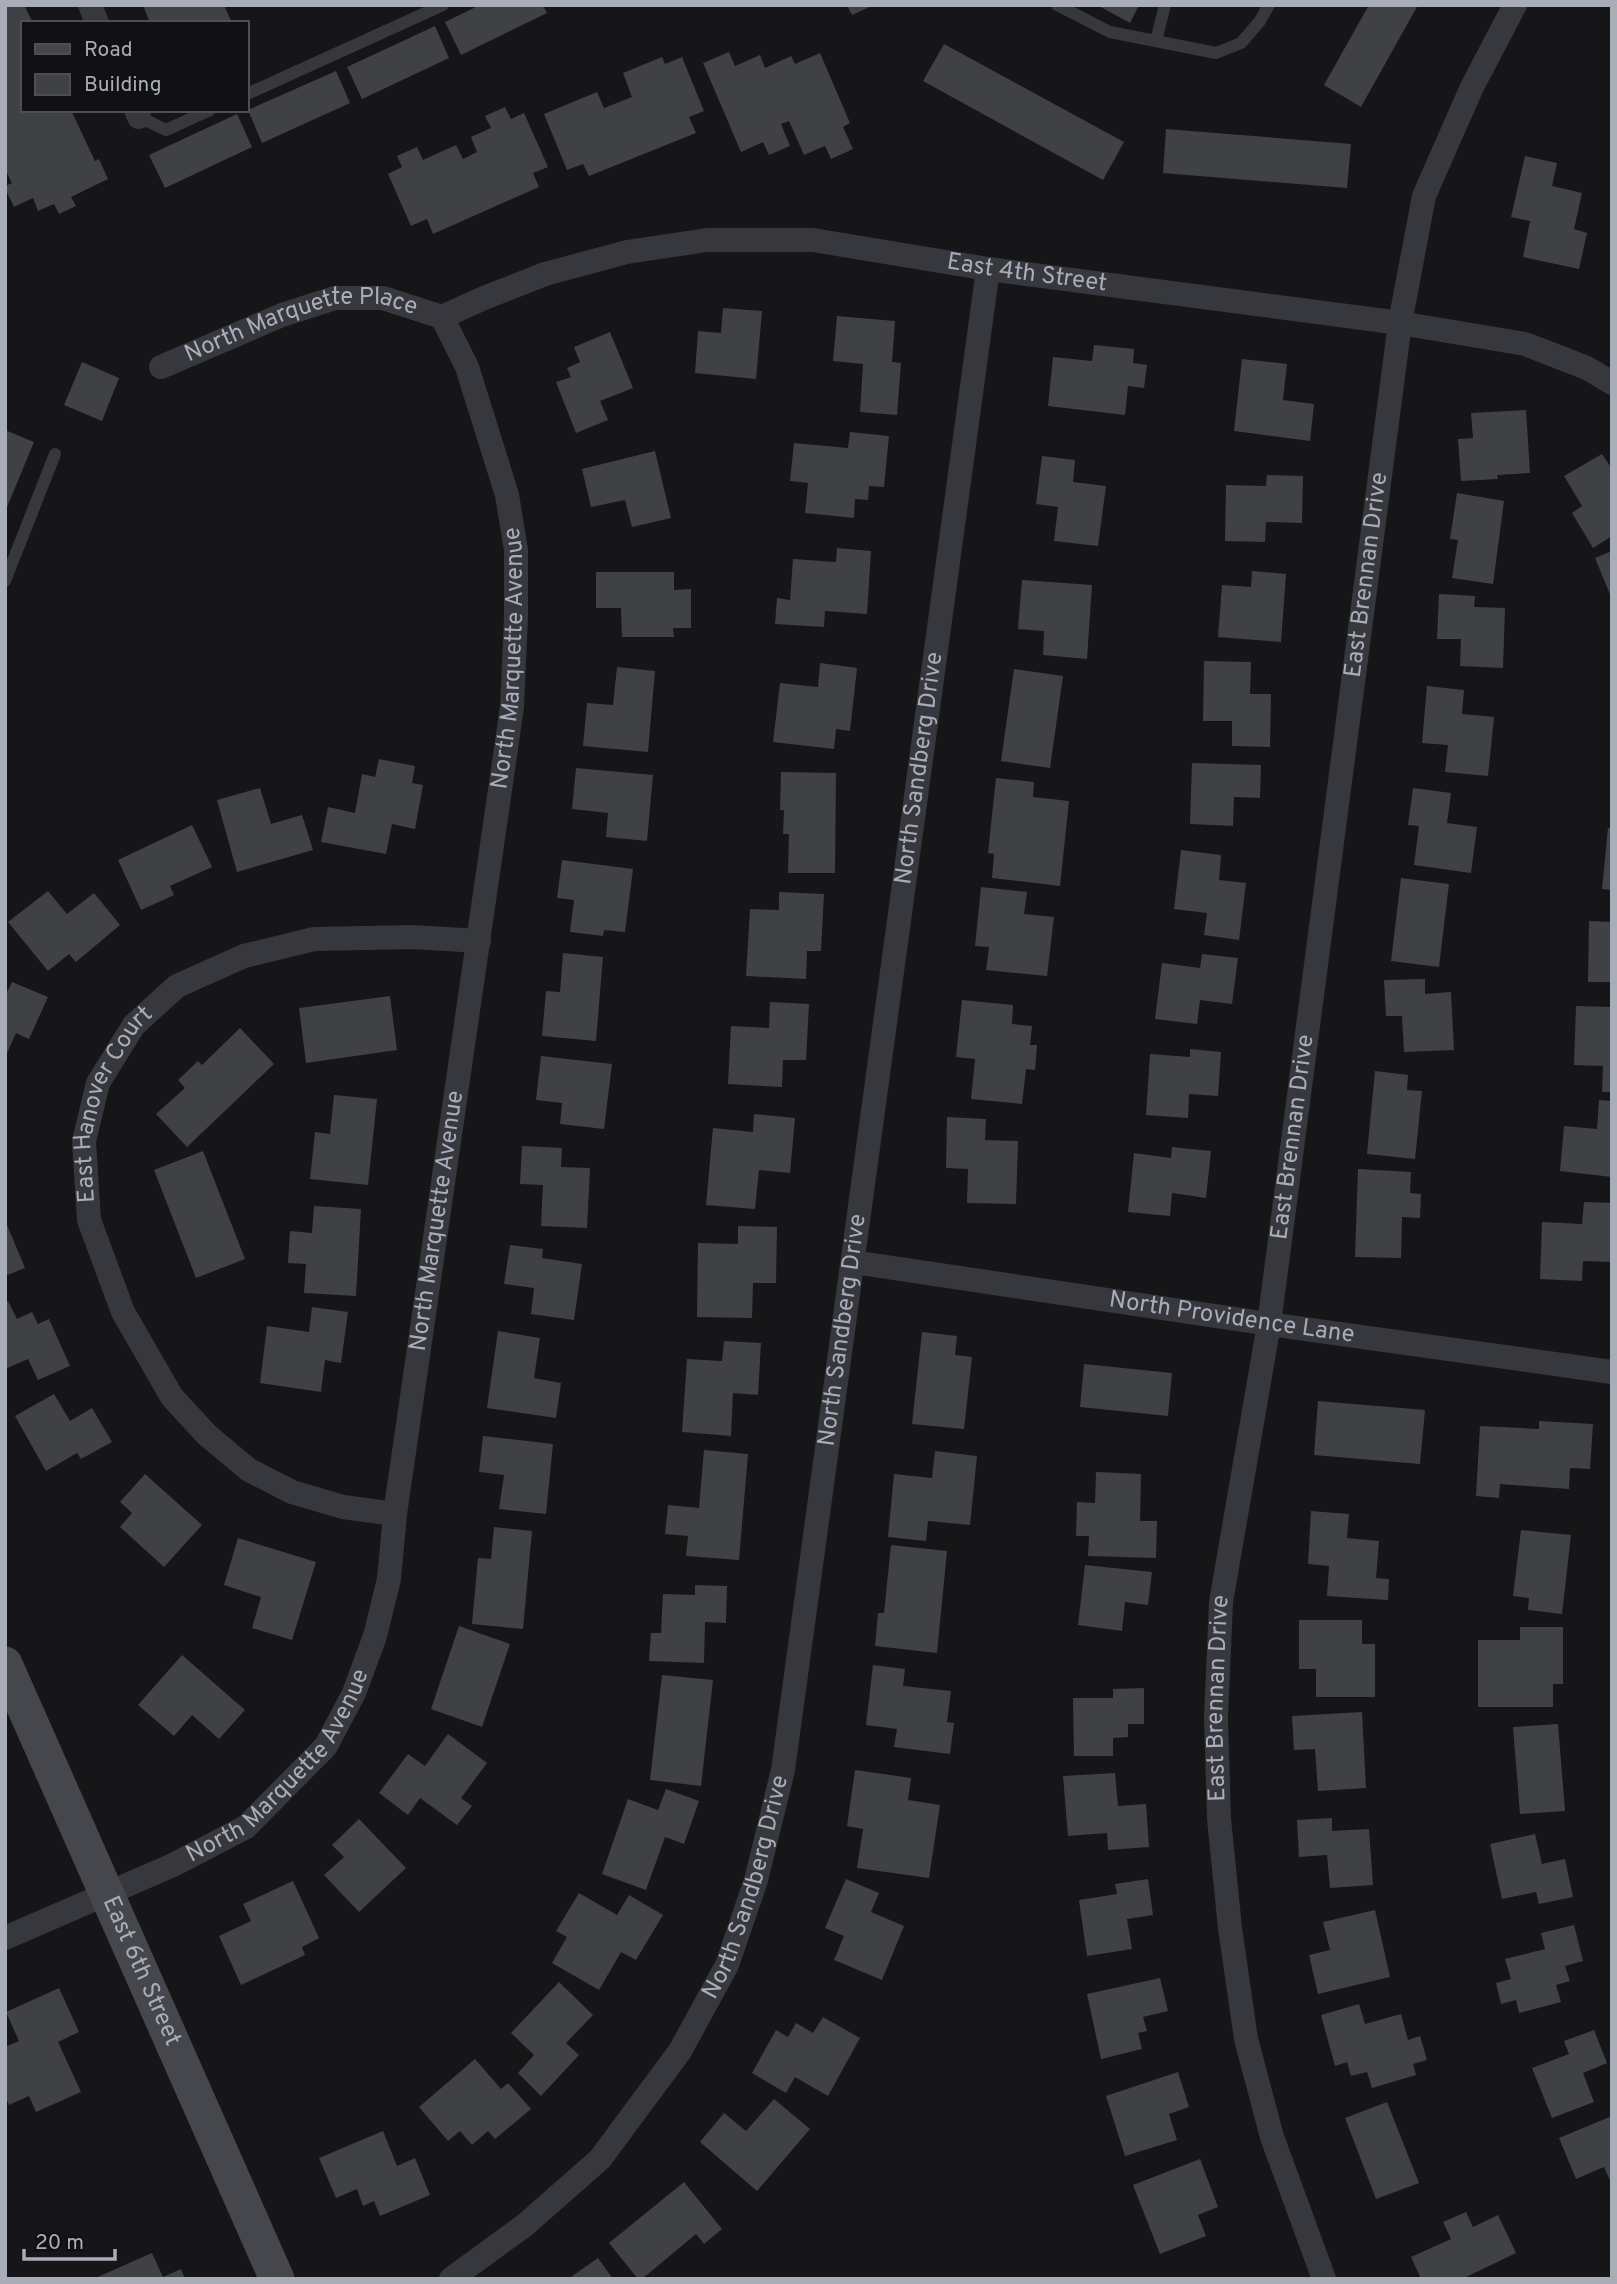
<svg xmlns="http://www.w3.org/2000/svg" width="1617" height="2284" font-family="Overpass,sans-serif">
  <rect width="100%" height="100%" fill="#161618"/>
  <!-- building -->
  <path fill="#404145" d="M 5,5 L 24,5 L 33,23 L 23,23 L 23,110 L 71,110 L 95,161 L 99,159 L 108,179 L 71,197 L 76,206 L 59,214 L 54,204 L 38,211 L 33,198 L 14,207 L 5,188 L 5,186 L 12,183 L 5,169 Z
    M 143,5 L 224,5 L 232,23 L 150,23 Z
    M 480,5 L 543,5 L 547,13 L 461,55 L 445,22 Z
    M 847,5 L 874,5 L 852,15 Z
    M 1097,5 L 1139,5 L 1130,23 Z
    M 1369,5 L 1418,5 L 1361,107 L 1324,85 Z
    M 435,26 L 449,58 L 362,99 L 347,67 Z
    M 944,44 L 1124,142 L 1103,180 L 923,81 Z
    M 729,52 L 735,66 L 760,55 L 765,68 L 791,56 L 795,64 L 820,53 L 850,123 L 843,127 L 853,149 L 831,159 L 825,146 L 804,155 L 789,121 L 781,124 L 790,146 L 769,155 L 763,142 L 741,152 L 703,63 Z
    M 662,57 L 665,64 L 682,57 L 704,111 L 689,117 L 696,133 L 589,176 L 583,164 L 567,170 L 544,114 L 597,92 L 604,108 L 632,97 L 623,73 Z
    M 336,71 L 350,103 L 262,143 L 248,110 Z
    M 505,107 L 511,119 L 524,113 L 548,167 L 533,173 L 539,187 L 433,234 L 427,219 L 411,226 L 388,174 L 402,167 L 397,156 L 417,147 L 423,160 L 456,145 L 463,159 L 477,152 L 471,137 L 491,128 L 485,116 Z
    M 237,114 L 252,147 L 165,188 L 149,155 Z
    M 1166,129 L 1351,144 L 1347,188 L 1163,173 Z
    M 1525,156 L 1557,163 L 1552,186 L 1582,193 L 1574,229 L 1587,233 L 1579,269 L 1523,257 L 1530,221 L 1511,217 Z
    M 723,308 L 762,311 L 756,379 L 695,373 L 698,331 L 721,333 Z
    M 837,316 L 895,321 L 892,362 L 901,363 L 897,415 L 860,412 L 863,364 L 833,361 Z
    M 610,332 L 633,388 L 600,401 L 608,420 L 576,433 L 556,382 L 571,377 L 567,368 L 580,362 L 574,347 Z
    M 1094,345 L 1134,349 L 1133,363 L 1147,365 L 1144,388 L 1128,386 L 1125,415 L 1048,406 L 1053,357 L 1092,361 Z
    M 1242,359 L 1287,364 L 1283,400 L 1314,404 L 1310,441 L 1234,431 Z
    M 82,362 L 119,378 L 102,421 L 64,405 Z
    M 1526,410 L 1530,473 L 1497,475 L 1498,479 L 1461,481 L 1458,439 L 1473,438 L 1471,413 Z
    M 5,430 L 34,442 L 5,512 Z
    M 850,432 L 889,436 L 884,487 L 869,486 L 868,500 L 855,499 L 854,518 L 805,513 L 808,483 L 790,481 L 794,443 L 848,448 Z
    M 655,451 L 671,518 L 632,527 L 625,500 L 591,507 L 582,469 Z
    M 1602,454 L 1612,469 L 1612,536 L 1593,548 L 1572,513 L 1582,506 L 1564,476 Z
    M 1042,456 L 1075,460 L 1073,482 L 1106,486 L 1098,546 L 1054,541 L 1058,507 L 1036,504 Z
    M 1267,475 L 1303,476 L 1302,523 L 1266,522 L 1265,542 L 1225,541 L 1226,485 L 1266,486 Z
    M 1457,493 L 1504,501 L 1493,584 L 1452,578 L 1458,540 L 1450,539 Z
    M 837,548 L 871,551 L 867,614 L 825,611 L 824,627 L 775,624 L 777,598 L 790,600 L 793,559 L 836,562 Z
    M 1612,551 L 1612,599 L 1595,558 Z
    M 1252,571 L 1286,574 L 1281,642 L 1218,637 L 1222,585 L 1251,587 Z
    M 596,572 L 674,572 L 674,590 L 691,589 L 691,628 L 673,628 L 674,637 L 622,637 L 621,608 L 596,608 Z
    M 1022,580 L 1092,585 L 1087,659 L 1043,655 L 1044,631 L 1018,629 Z
    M 1439,594 L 1475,596 L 1474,607 L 1505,608 L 1503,668 L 1460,666 L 1461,639 L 1437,639 Z
    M 1204,661 L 1251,662 L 1250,694 L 1271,694 L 1270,747 L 1232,746 L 1232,721 L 1203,721 Z
    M 820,663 L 857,668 L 850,731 L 836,729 L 834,749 L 773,742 L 780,683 L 818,687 Z
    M 617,667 L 655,671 L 648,752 L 583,746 L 587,703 L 613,705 Z
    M 1014,669 L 1063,676 L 1050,768 L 1001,761 Z
    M 1427,686 L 1464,690 L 1462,714 L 1494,717 L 1488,776 L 1445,772 L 1448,745 L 1422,743 Z
    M 379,759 L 415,766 L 412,783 L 423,785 L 415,829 L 392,824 L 386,854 L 321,842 L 328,807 L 355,813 L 362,774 L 375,777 Z
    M 1192,763 L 1261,765 L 1260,798 L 1234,797 L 1233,826 L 1190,824 Z
    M 576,768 L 653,775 L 647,841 L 606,837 L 608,813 L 572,809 Z
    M 781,772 L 836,773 L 835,873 L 788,873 L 789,834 L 783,834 L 784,810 L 780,810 Z
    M 996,778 L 1034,782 L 1033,797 L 1069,801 L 1060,886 L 992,878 L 994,854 L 988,853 Z
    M 260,788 L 271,824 L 302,815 L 313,850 L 237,872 L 217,800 Z
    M 1413,788 L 1451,793 L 1447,823 L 1477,827 L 1471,873 L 1414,865 L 1419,826 L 1408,825 Z
    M 192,825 L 212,867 L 170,886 L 174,895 L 141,910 L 118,860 Z
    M 1608,828 L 1612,828 L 1612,890 L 1602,889 Z
    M 1181,850 L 1221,855 L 1219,880 L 1246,883 L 1239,940 L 1204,935 L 1207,913 L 1174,909 Z
    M 562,860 L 633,869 L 625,932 L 604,930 L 603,936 L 570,932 L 574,900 L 557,898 Z
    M 1401,878 L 1449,884 L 1439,967 L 1391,961 Z
    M 981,887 L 1027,892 L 1024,914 L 1054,917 L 1047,976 L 986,970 L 989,947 L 975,946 Z
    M 48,891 L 67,914 L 94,893 L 120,925 L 76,962 L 69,954 L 48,971 L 8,922 Z
    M 779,892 L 824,894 L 821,951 L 807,951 L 806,979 L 746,976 L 750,909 L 779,910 Z
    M 1589,921 L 1612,922 L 1612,982 L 1588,982 Z
    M 563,953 L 603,957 L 596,1041 L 542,1036 L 546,991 L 560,992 Z
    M 1202,954 L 1238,958 L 1232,1004 L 1200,1000 L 1197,1024 L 1155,1019 L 1162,963 L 1200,968 Z
    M 1425,979 L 1425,994 L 1451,992 L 1454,1050 L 1404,1052 L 1402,1016 L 1386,1016 L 1384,980 Z
    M 12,982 L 48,997 L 29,1039 L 16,1033 L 5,1058 L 5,996 Z
    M 390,996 L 397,1050 L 306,1063 L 299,1008 Z
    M 962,1000 L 1013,1005 L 1012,1024 L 1032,1026 L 1030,1045 L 1037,1045 L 1035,1070 L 1026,1069 L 1022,1104 L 971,1099 L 975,1059 L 956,1057 Z
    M 770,1002 L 809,1004 L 806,1060 L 783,1060 L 782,1087 L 728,1084 L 731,1026 L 769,1028 Z
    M 1576,1006 L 1612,1007 L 1612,1092 L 1602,1092 L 1603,1066 L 1574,1065 Z
    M 240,1028 L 274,1064 L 187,1147 L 156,1114 L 185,1088 L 178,1080 L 198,1061 L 202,1065 Z
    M 1190,1049 L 1221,1052 L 1218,1096 L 1189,1094 L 1188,1118 L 1146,1115 L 1150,1054 L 1190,1057 Z
    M 541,1056 L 612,1064 L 604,1129 L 560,1124 L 562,1103 L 536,1100 Z
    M 1375,1071 L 1408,1075 L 1407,1090 L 1422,1091 L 1415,1159 L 1367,1154 Z
    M 334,1095 L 377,1099 L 368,1185 L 310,1179 L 315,1132 L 330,1134 Z
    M 1599,1100 L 1612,1101 L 1612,1177 L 1560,1171 L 1564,1126 L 1597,1129 Z
    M 754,1114 L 795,1118 L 790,1173 L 759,1170 L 755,1209 L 706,1205 L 713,1128 L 753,1132 Z
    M 947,1117 L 986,1119 L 985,1140 L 1018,1141 L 1016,1204 L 967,1203 L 968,1169 L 946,1168 Z
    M 522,1146 L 562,1148 L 561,1167 L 590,1168 L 587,1228 L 541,1226 L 543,1185 L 520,1184 Z
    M 1172,1147 L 1211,1151 L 1206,1198 L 1172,1193 L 1170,1216 L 1128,1212 L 1134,1153 L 1171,1158 Z
    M 203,1151 L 245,1259 L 196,1278 L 154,1170 Z
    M 1358,1169 L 1411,1172 L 1410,1193 L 1421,1194 L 1420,1218 L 1402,1217 L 1401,1258 L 1355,1257 Z
    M 1584,1202 L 1612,1203 L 1612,1262 L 1583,1261 L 1582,1281 L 1540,1279 L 1542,1222 L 1582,1224 Z
    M 314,1206 L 361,1209 L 356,1296 L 304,1293 L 306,1264 L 288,1263 L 290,1231 L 312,1233 Z
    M 5,1220 L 25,1268 L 5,1276 Z
    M 738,1226 L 777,1227 L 776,1283 L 753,1283 L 752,1318 L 697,1317 L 698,1243 L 738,1244 Z
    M 510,1245 L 543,1249 L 542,1258 L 582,1264 L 574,1320 L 531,1314 L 534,1288 L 504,1284 Z
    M 8,1301 L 17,1319 L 32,1312 L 38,1324 L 49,1319 L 70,1366 L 38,1380 L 28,1359 L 5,1369 L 5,1302 Z
    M 312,1307 L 348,1312 L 341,1363 L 325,1360 L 321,1392 L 260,1383 L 267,1326 L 309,1332 Z
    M 498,1331 L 540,1338 L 534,1378 L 561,1383 L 556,1418 L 487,1408 Z
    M 922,1332 L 957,1336 L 955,1355 L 972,1357 L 964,1429 L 912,1424 Z
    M 724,1341 L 761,1343 L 758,1395 L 733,1393 L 731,1436 L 682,1432 L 687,1359 L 722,1361 Z
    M 1084,1364 L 1172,1373 L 1168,1416 L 1080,1407 Z
    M 54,1394 L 70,1421 L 92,1408 L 112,1442 L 81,1459 L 77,1453 L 46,1471 L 15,1416 Z
    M 1318,1401 L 1425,1410 L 1420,1464 L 1314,1455 Z
    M 1539,1421 L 1593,1424 L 1590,1469 L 1570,1468 L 1569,1489 L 1500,1484 L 1499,1498 L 1476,1496 L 1480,1426 L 1539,1429 Z
    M 483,1436 L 553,1444 L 546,1514 L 499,1509 L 504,1475 L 479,1472 Z
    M 704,1450 L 748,1454 L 739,1560 L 686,1556 L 688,1536 L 665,1534 L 668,1505 L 699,1508 Z
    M 935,1451 L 977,1456 L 970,1525 L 928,1521 L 926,1541 L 888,1537 L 894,1474 L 932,1478 Z
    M 1096,1472 L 1141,1474 L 1140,1521 L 1157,1521 L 1156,1558 L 1088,1556 L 1089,1536 L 1076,1536 L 1077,1502 L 1095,1503 Z
    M 145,1474 L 202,1525 L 164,1567 L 120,1527 L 132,1513 L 120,1502 Z
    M 1311,1511 L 1349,1514 L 1347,1538 L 1379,1541 L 1376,1578 L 1389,1579 L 1388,1600 L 1327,1596 L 1329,1566 L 1308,1564 Z
    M 494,1527 L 532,1531 L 523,1629 L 472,1624 L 478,1558 L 491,1559 Z
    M 1521,1530 L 1571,1535 L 1562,1614 L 1528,1610 L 1529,1598 L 1513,1596 Z
    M 238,1538 L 316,1562 L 292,1640 L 252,1628 L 261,1597 L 224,1585 Z
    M 891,1545 L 947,1551 L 937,1653 L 875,1646 L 878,1613 L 884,1613 Z
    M 1085,1565 L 1152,1572 L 1148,1605 L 1125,1602 L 1122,1631 L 1078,1625 Z
    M 695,1585 L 727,1586 L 726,1623 L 705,1622 L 704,1663 L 649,1661 L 651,1633 L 661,1633 L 663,1594 L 695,1595 Z
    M 1299,1620 L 1362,1620 L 1362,1644 L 1375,1644 L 1375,1697 L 1316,1697 L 1316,1669 L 1299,1669 Z
    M 459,1626 L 510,1644 L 482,1727 L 431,1709 Z
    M 1520,1627 L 1563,1627 L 1563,1684 L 1553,1684 L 1553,1707 L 1478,1707 L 1478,1640 L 1520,1640 Z
    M 182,1655 L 245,1710 L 219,1739 L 192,1715 L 174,1736 L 138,1705 Z
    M 873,1665 L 905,1669 L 903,1686 L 951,1691 L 947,1722 L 954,1723 L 950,1754 L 894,1747 L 897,1729 L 866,1725 Z
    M 662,1675 L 713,1680 L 701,1786 L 650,1780 Z
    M 1144,1688 L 1144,1724 L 1128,1724 L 1128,1737 L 1113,1738 L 1113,1756 L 1074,1756 L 1073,1698 L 1113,1698 L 1113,1689 Z
    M 1362,1712 L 1366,1788 L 1318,1791 L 1315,1749 L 1294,1750 L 1292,1716 Z
    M 1558,1724 L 1565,1811 L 1520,1814 L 1513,1727 Z
    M 448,1734 L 487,1763 L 461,1798 L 472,1806 L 457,1825 L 420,1798 L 408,1815 L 379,1793 L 408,1754 L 425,1766 Z
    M 855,1770 L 911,1778 L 908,1800 L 940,1805 L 929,1878 L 857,1868 L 863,1829 L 847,1826 Z
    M 1115,1773 L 1118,1806 L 1146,1804 L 1149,1847 L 1108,1850 L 1107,1833 L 1068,1836 L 1063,1776 Z
    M 666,1789 L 699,1801 L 684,1844 L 665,1837 L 646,1890 L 602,1874 L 628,1799 L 658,1810 Z
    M 1332,1818 L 1332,1831 L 1369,1829 L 1373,1885 L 1330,1888 L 1327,1855 L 1299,1857 L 1297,1820 Z
    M 359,1819 L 406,1868 L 359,1912 L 324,1875 L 344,1857 L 332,1845 Z
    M 1535,1834 L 1542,1864 L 1565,1859 L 1573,1897 L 1539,1904 L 1536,1892 L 1502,1899 L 1490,1844 Z
    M 846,1879 L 879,1893 L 871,1912 L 904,1926 L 882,1980 L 834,1960 L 844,1936 L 825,1928 Z
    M 1148,1879 L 1153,1915 L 1127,1919 L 1132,1949 L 1087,1956 L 1079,1900 L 1117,1894 L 1115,1884 Z
    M 293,1881 L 319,1938 L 302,1947 L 305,1955 L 241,1985 L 219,1936 L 251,1921 L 243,1904 Z
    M 579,1893 L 617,1915 L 629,1895 L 663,1915 L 636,1960 L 621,1952 L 599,1990 L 552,1963 L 567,1937 L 556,1931 Z
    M 1375,1910 L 1390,1977 L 1318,1994 L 1309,1955 L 1330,1950 L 1323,1922 Z
    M 1574,1925 L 1583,1961 L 1565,1966 L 1570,1981 L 1556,1985 L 1561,2002 L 1519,2013 L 1516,2000 L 1501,2004 L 1496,1983 L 1511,1979 L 1505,1959 L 1545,1949 L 1541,1933 Z
    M 1160,1978 L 1168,2011 L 1143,2017 L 1147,2031 L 1138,2033 L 1142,2049 L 1101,2059 L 1087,1994 Z
    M 559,1982 L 593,2015 L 566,2043 L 579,2055 L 541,2096 L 518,2073 L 534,2055 L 511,2033 Z
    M 59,1988 L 79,2032 L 58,2042 L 81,2092 L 36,2112 L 29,2096 L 9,2105 L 5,2096 L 5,2047 L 19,2041 L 6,2012 Z
    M 1359,2004 L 1365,2024 L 1401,2014 L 1408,2040 L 1420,2036 L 1427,2060 L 1413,2064 L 1416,2075 L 1372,2088 L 1367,2072 L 1351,2076 L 1347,2062 L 1335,2066 L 1321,2015 Z
    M 823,2017 L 860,2038 L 828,2096 L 795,2077 L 786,2093 L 752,2073 L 776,2030 L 788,2037 L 796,2023 L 813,2033 Z
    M 1594,2030 L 1607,2063 L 1583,2073 L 1594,2102 L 1552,2118 L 1532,2068 L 1569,2054 L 1564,2041 Z
    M 475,2059 L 501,2089 L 508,2083 L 531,2109 L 495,2139 L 488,2131 L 472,2145 L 460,2131 L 448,2141 L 419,2107 Z
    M 1178,2072 L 1189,2107 L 1169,2114 L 1177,2140 L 1125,2156 L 1106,2096 Z
    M 774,2099 L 810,2129 L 757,2191 L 700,2142 L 724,2113 L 746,2131 Z
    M 1387,2102 L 1419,2183 L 1376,2199 L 1345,2118 Z
    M 1612,2116 L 1612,2185 L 1604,2167 L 1576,2179 L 1559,2138 Z
    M 383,2131 L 397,2166 L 415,2158 L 430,2195 L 380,2216 L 374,2201 L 363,2206 L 357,2189 L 336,2198 L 319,2158 Z
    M 1200,2159 L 1218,2207 L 1198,2215 L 1206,2236 L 1160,2254 L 1133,2185 Z
    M 684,2182 L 722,2229 L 704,2244 L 696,2234 L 642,2279 L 638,2279 L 609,2243 Z
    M 1466,2212 L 1473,2227 L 1498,2215 L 1516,2253 L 1462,2279 L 1421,2279 L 1411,2257 L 1451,2239 L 1443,2222 Z
    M 152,2253 L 163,2277 L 181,2269 L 185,2279 L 93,2279 Z
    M 598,2258 L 613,2279 L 568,2279 Z"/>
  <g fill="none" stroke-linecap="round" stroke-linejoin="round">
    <!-- lane -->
    <path stroke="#37383d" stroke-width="12" d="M 1057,5 L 1110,32 L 1216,53 L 1241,43 L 1260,21 L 1269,5
      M 1156,41 L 1165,5
      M 247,94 L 443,5
      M 139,117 L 166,130 L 210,110
      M 5,581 L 55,454"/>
    <!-- street -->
    <g stroke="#37383d" stroke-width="24">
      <path d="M 90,5 L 97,23"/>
      <path d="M 136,110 L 139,117"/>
      <path id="s1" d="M 442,317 L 484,298 L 545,274 L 627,252 L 707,240 L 813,240 L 988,269 L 1400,323 L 1525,344 L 1587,368 L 1612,383"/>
      <path id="s2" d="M 161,367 L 282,315 L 335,298 L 383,298 L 442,317"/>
      <path id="s3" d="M 853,1262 L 1269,1324 L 1612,1372"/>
      <path id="s4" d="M 395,1514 L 343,1507 L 292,1492 L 249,1470 L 207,1435 L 172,1397 L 123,1312 L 89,1220 L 84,1141 L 98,1083 L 134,1025 L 177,986 L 244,956 L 314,939 L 413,937 L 479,941"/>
      <path id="s5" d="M 5,1938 L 173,1865 L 246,1827 L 326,1746 L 354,1693 L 375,1636 L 389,1579 L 395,1514 L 512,707 L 516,617 L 516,550 L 507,495 L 467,367 L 442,317"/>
      <path id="s6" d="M 451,2279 L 525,2225 L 600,2159 L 680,2051 L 727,1965 L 756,1880 L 783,1770 L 988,269"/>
      <path id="s7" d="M 1324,2279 L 1272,2137 L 1246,2039 L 1230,1928 L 1219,1819 L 1216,1717 L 1221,1602 L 1269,1324 L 1400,323 L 1424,196 L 1472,87 L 1515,5"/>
    </g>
    <!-- secondary -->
    <path stroke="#45474d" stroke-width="35" id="s8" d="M 5,1664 L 277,2279"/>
  </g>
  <g text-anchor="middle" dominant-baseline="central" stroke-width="5" stroke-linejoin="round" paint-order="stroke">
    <!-- street labels -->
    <g font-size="24" fill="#a8adb8" stroke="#111113">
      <text stroke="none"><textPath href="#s1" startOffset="600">East 4th Street</textPath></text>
      <text stroke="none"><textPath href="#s2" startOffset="149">North Marquette Place</textPath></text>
      <text stroke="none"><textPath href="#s7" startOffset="1729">East Brennan Drive</textPath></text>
      <text stroke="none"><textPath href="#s5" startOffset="1488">North Marquette Avenue</textPath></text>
      <text stroke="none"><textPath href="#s6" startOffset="1638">North Sandberg Drive</textPath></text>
      <text stroke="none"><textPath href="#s4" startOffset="579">East Hanover Court</textPath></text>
      <text stroke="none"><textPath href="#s7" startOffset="1162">East Brennan Drive</textPath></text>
      <text stroke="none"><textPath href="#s5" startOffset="920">North Marquette Avenue</textPath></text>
      <text stroke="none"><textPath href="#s3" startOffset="383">North Providence Lane</textPath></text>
      <text stroke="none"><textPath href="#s6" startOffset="1071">North Sandberg Drive</textPath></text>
      <text stroke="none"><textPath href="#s7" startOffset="595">East Brennan Drive</textPath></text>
      <text stroke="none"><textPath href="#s5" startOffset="332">North Marquette Avenue</textPath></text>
      <text stroke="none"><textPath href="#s6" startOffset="504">North Sandberg Drive</textPath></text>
      <text stroke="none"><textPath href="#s8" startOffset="336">East 6th Street</textPath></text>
    </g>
  </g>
  <!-- border -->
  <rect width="1617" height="2284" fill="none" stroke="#a8adb8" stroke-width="14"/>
  <!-- legend -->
  <rect x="21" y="21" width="228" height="91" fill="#111113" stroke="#4d4f55" stroke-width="2"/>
  <rect x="35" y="44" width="35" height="10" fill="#45474d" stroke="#4d4f55" stroke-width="2"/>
  <text x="84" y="56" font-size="21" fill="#a8adb8">Road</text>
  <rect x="35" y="74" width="35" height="21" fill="#404145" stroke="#4d4f55" stroke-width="2"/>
  <text x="84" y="91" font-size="21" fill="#a8adb8">Building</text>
  <!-- scale -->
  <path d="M24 2249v10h91v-10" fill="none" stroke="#a8adb8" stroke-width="3.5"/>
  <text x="35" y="2249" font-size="21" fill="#a8adb8" stroke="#111113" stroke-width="5" paint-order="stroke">20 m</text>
</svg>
